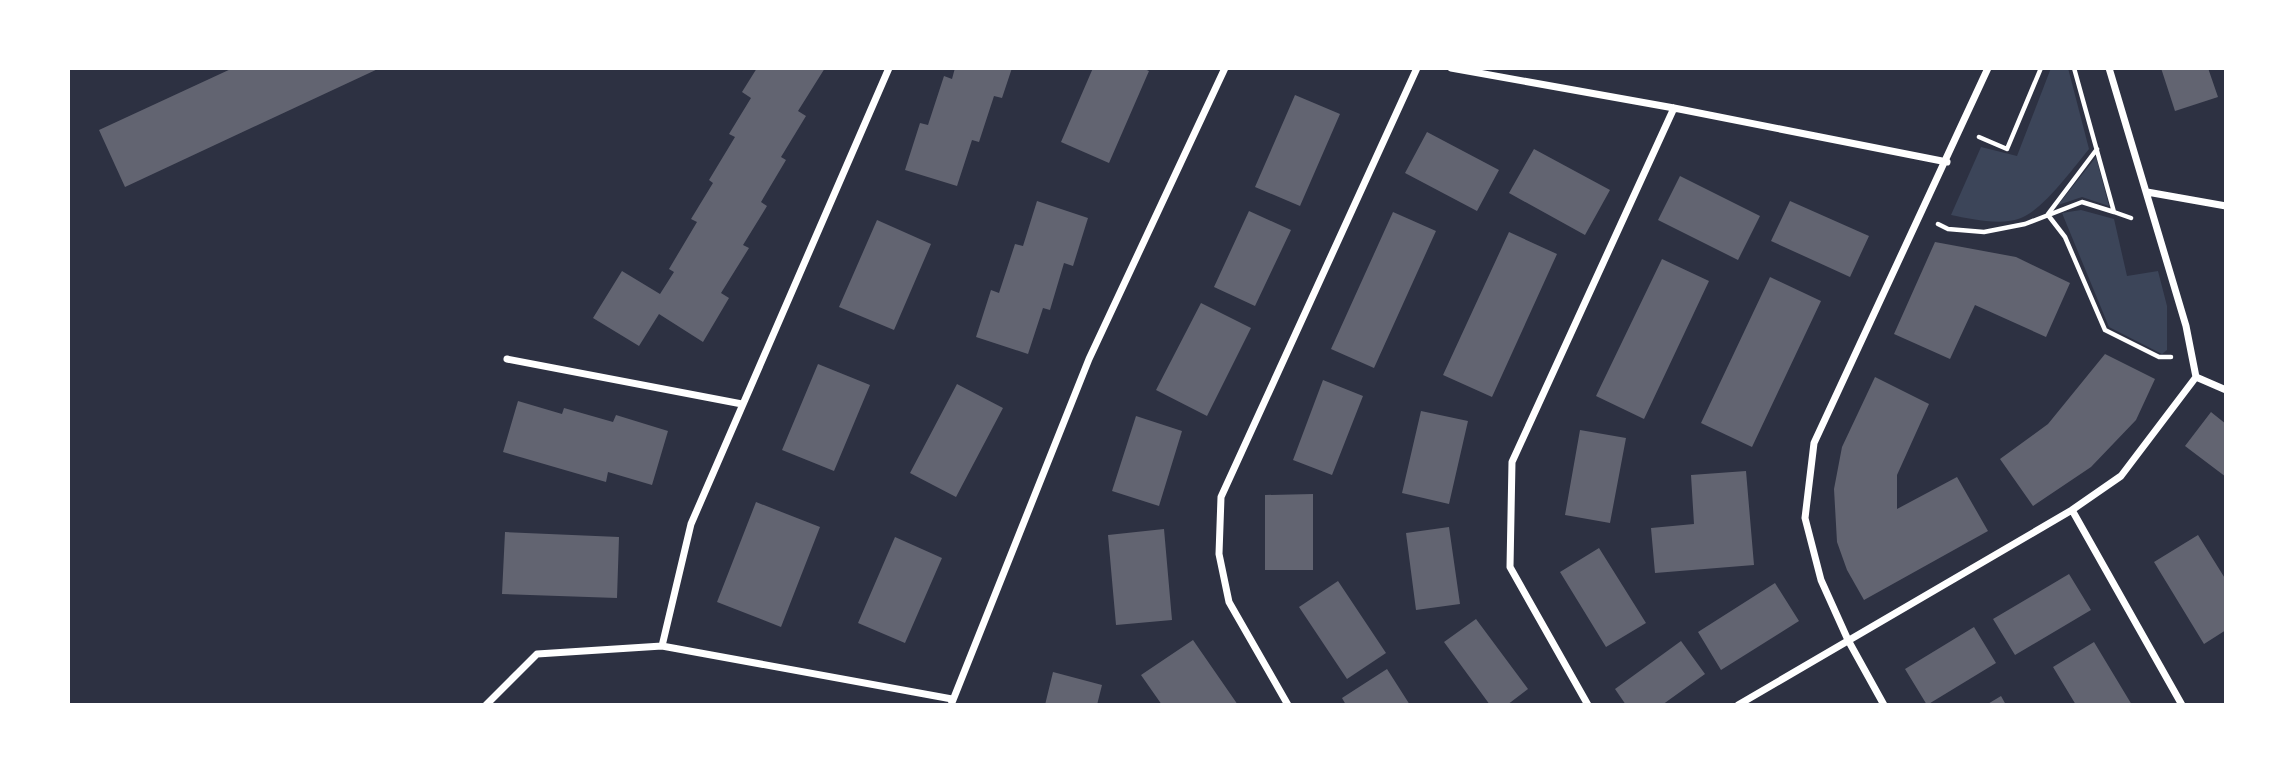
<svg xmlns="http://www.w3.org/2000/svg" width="2294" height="773" font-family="'Public Sans',sans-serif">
  <rect width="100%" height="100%" fill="#2d3142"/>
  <!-- green -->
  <path fill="#3c4559" d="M 2051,68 L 2068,68 L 2089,149 C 2074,167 2043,210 2021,218 C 2001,226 1971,219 1951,215 L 1981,147 L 2017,156 Z
    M 2096,157 L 2109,206 L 2082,197 L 2058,205 Z
    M 2081,210 L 2114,219 L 2127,276 L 2158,271 L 2167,306 L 2167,350 L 2162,354 L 2109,327 L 2062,213 Z"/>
  <!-- building -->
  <path fill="#626471" d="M 233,68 L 380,68 L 125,187 L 99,130 Z
    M 757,68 L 825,68 L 798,111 L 806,116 L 781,157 L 786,160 L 761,202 L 767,206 L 743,245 L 749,248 L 721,293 L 729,298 L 703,342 L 659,314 L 639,346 L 593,318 L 622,271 L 660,294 L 674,272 L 669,269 L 697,222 L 691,219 L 713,183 L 709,180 L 735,137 L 729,134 L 751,98 L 742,92 Z
    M 955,68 L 1012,68 L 1002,98 L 994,96 L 979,142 L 972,140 L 957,186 L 905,170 L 920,123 L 928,125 L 944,76 L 952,79 Z
    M 1093,68 L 1142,68 L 1149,71 L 1109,163 L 1061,142 Z
    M 2161,68 L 2208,68 L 2218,97 L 2175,111 Z
    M 1295,95 L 1340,114 L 1300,206 L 1255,187 Z
    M 1427,132 L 1499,170 L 1477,211 L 1405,173 Z
    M 1534,149 L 1610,190 L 1585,235 L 1509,193 Z
    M 1680,176 L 1760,216 L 1738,260 L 1658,220 Z
    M 1037,201 L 1088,218 L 1073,266 L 1064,263 L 1050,310 L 1043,308 L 1028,354 L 976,337 L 991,290 L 999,293 L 1015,244 L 1023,246 Z
    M 1790,201 L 1869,236 L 1850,277 L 1771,241 Z
    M 1249,211 L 1291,230 L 1255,306 L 1214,287 Z
    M 1393,212 L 1436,231 L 1374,368 L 1331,349 Z
    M 877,220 L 931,244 L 894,330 L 839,307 Z
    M 1509,232 L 1557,254 L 1492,397 L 1443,375 Z
    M 1935,242 L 2016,257 L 2070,283 L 2046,337 L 1975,305 L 1950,359 L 1894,334 Z
    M 1662,259 L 1709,281 L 1644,419 L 1596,396 Z
    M 1770,277 L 1821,301 L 1752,447 L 1701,423 Z
    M 1201,303 L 1251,328 L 1207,416 L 1156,390 Z
    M 2105,354 L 2155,379 L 2136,420 L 2091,467 L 2033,506 L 2000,459 L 2048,424 Z
    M 818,364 L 870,385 L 834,471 L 782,450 Z
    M 1875,377 L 1929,404 L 1897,475 L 1897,509 L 1957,477 L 1988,531 L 1864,600 L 1847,570 L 1837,542 L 1834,489 L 1842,447 Z
    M 1323,380 L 1363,396 L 1332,475 L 1293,460 Z
    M 957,384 L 1003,408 L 956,497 L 910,473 Z
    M 518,401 L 562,414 L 564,408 L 613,422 L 616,415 L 668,431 L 652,485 L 608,472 L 606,482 L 503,452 Z
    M 1421,411 L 1468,421 L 1449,504 L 1402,493 Z
    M 2211,412 L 2226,424 L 2226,477 L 2185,446 Z
    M 1136,416 L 1182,431 L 1159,506 L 1112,491 Z
    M 1580,430 L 1626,438 L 1610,523 L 1565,515 Z
    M 1746,471 L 1754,565 L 1655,573 L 1651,528 L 1694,524 L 1691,475 Z
    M 1313,494 L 1313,570 L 1265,570 L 1265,495 Z
    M 756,502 L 820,527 L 781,627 L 717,602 Z
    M 1449,527 L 1460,604 L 1416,610 L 1406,533 Z
    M 1164,529 L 1172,620 L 1116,625 L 1108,535 Z
    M 505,532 L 619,537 L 617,598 L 502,594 Z
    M 2198,535 L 2226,580 L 2226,630 L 2204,644 L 2154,562 Z
    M 895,537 L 942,558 L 905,643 L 858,623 Z
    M 1599,548 L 1646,623 L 1606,647 L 1560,572 Z
    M 2069,574 L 2091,610 L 2015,655 L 1993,619 Z
    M 1338,581 L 1386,653 L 1347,679 L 1299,607 Z
    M 1775,583 L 1799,621 L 1721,670 L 1698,632 Z
    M 1476,619 L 1528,689 L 1507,705 L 1490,705 L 1444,642 Z
    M 1974,627 L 1996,663 L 1927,705 L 1905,669 Z
    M 1193,640 L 1238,705 L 1162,705 L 1141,675 Z
    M 1681,641 L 1705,674 L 1662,705 L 1626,705 L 1615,689 Z
    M 2094,642 L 2132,705 L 2076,705 L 2053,667 Z
    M 1387,669 L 1410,705 L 1346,705 L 1342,698 Z
    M 1053,672 L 1102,685 L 1097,705 L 1045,705 Z
    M 2001,696 L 2006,705 L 1986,705 Z"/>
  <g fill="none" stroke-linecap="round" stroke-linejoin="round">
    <!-- path -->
    <path stroke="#fff" stroke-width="4.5" d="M 2074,68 L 2114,212 L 2131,218
      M 1979,137 L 2007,149 L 2041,68
      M 2048,214 L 2097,149
      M 2048,215 L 2065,237 L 2105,330 L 2159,357 L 2171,357
      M 1938,224 L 1948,229 L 1984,232 L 2025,224 L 2082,202 L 2114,212"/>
    <!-- minor -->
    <path stroke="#fff" stroke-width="7" d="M 1451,68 L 1674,108 L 1947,162
      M 2147,192 L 2226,206
      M 507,359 L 742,404
      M 2196,377 L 2226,390
      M 2072,510 L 2182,705
      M 662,646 L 691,524 L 889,68
      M 486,705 L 537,654 L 662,646 L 952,699
      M 951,705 L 1089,359 L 1225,68
      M 1288,705 L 1229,602 L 1219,554 L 1221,497 L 1417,68
      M 1588,705 L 1510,567 L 1512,462 L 1674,108
      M 1738,705 L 2072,510 L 2121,476 L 2196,377 L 2186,326 L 2109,68
      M 1884,705 L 1848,640 L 1821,580 L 1805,518 L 1814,443 L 1988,68"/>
  </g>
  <!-- border -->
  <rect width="2294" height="773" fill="none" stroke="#ffffff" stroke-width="140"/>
</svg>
